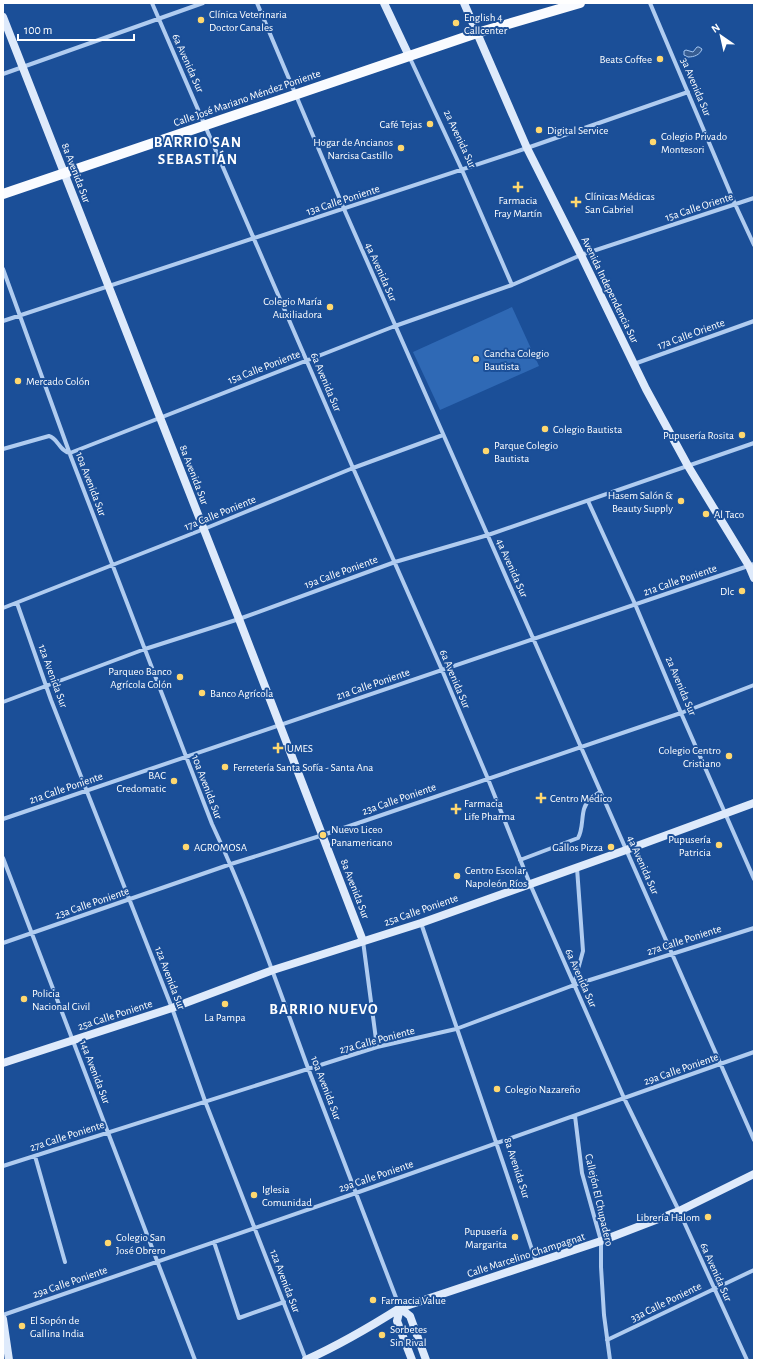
<svg xmlns="http://www.w3.org/2000/svg" width="757" height="1363" font-family="'Alegreya Sans',sans-serif">
  <rect width="100%" height="100%" fill="#1b4f98"/>
  <!-- green -->
  <path fill="#2f69b5" d="M 512,307 L 539,366 L 440,410 L 413,352 Z"/>
  <!-- water -->
  <path fill="#375d92" stroke="#a3c6f2" d="M 697,47 L 699,47 L 702,49 C 700,55 694,57 688,57 L 684,55 L 684,51 L 686,50 L 693,52 Z"/>
  <g fill="none" stroke-linecap="round" stroke-linejoin="round">
    <!-- street -->
    <path stroke="#b0ccf0" stroke-width="4" d="M 152,3 L 353,468 L 442,670 L 488,779 L 530,884 L 624,1098 L 679,1211 L 747,1360
      M 257,3 L 344,209 L 754,1140
      M 650,3 L 735,204 L 754,245
      M 409,56 L 462,170 L 512,285
      M 3,74 L 203,3
      M 3,269 L 71,457 L 212,824 C 249,903 278,986 308,1068 C 338,1148 369,1228 400,1308
      M 3,321 L 527,148 L 688,92
      M 634,364 L 754,321
      M 3,449 L 49,436 C 58,438 59,451 70,453 L 395,326 L 512,285 L 581,255 L 754,198
      M 588,501 L 635,604 L 681,713 L 754,879
      M 17,603 L 51,700 L 172,1008 L 205,1101 L 306,1360
      M 3,608 L 204,529 L 353,468 L 443,435
      M 3,702 L 145,649 L 239,619 L 395,562 L 488,535 L 754,443
      M 3,819 L 754,564
      M 3,858 L 195,1360
      M 520,860 L 578,838 C 585,826 579,809 590,799 C 593,796 597,794 600,792
      M 421,923 C 459,1036 499,1148 536,1262
      M 363,941 L 377,1047
      M 3,943 L 231,864 L 323,835 L 681,713 L 754,685
      M 574,984 L 583,951 L 577,868
      M 575,1116 L 582,1173 L 601,1241 L 601,1267 L 604,1315 L 610,1360
      M 35,1156 L 65,1262
      M 3,1166 L 377,1047 L 456,1029 L 574,985 L 754,928
      M 214,1242 L 239,1318 L 284,1302
      M 3,1315 L 356,1193 L 754,1052
      M 607,1340 L 754,1270"/>
    <!-- secondary -->
    <path stroke="#deeafb" stroke-width="8" d="M 384,3 L 409,56
      M 464,3 L 527,148 L 581,255 L 646,389 L 688,466 L 749,566 L 754,578
      M 3,17 L 239,619 L 363,941
      M 3,1063 L 172,1008 L 273,970 L 421,923 L 626,850 L 754,803
      M 400,1308 L 410,1316 L 426,1360
      M 400,1308 L 397,1321 L 412,1360
      M 3,1319 L 9,1360
      M 306,1360 C 339,1345 370,1327 400,1308 L 601,1241 L 679,1211 L 754,1174"/>
    <!-- primary -->
    <path stroke="#f9fbff" stroke-width="10" d="M 3,194 L 477,33 L 580,3"/>
  </g>
  <!-- markers -->
  <g fill="#ffd86f" stroke="#1b4f98" stroke-width="1.5">
    <circle cx="201" cy="20" r="4"/>
    <circle cx="456" cy="23" r="4"/>
    <circle cx="660" cy="59" r="4"/>
    <circle cx="430" cy="124" r="4"/>
    <circle cx="539" cy="130" r="4"/>
    <circle cx="653" cy="142" r="4"/>
    <circle cx="401" cy="148" r="4"/>
    <path d="M516 181h4v4h4v4h-4v4h-4v-4h-4v-4h4z"/>
    <path d="M574 196h4v4h4v4h-4v4h-4v-4h-4v-4h4z"/>
    <circle cx="330" cy="307" r="4"/>
    <circle cx="476" cy="359" r="4"/>
    <circle cx="18" cy="381" r="4"/>
    <circle cx="545" cy="429" r="4"/>
    <circle cx="742" cy="435" r="4"/>
    <circle cx="486" cy="451" r="4"/>
    <circle cx="681" cy="501" r="4"/>
    <circle cx="706" cy="514" r="4"/>
    <circle cx="742" cy="591" r="4"/>
    <circle cx="180" cy="677" r="4"/>
    <circle cx="202" cy="693" r="4"/>
    <path d="M276 742h4v4h4v4h-4v4h-4v-4h-4v-4h4z"/>
    <circle cx="729" cy="756" r="4"/>
    <circle cx="225" cy="767" r="4"/>
    <circle cx="174" cy="781" r="4"/>
    <path d="M539 792h4v4h4v4h-4v4h-4v-4h-4v-4h4z"/>
    <path d="M454 803h4v4h4v4h-4v4h-4v-4h-4v-4h4z"/>
    <circle cx="323" cy="835" r="4"/>
    <circle cx="719" cy="845" r="4"/>
    <circle cx="186" cy="847" r="4"/>
    <circle cx="611" cy="847" r="4"/>
    <circle cx="457" cy="876" r="4"/>
    <circle cx="24" cy="999" r="4"/>
    <circle cx="225" cy="1004" r="4"/>
    <circle cx="497" cy="1089" r="4"/>
    <circle cx="254" cy="1195" r="4"/>
    <circle cx="708" cy="1217" r="4"/>
    <circle cx="515" cy="1237" r="4"/>
    <circle cx="108" cy="1243" r="4"/>
    <circle cx="373" cy="1300" r="4"/>
    <circle cx="22" cy="1326" r="4"/>
    <circle cx="382" cy="1335" r="4"/>
  </g>
  <g text-anchor="middle" dominant-baseline="central" stroke-width="4" stroke-linejoin="round" paint-order="stroke">
    <!-- poi labels -->
    <g font-size="11" fill="#fff" stroke="#1b4f98" text-anchor="start">
      <text x="209" y="14">Clínica Veterinaria<tspan x="209" dy="13">Doctor Canales</tspan></text>
      <text x="464" y="17">English 4<tspan x="464" dy="13">Callcenter</tspan></text>
      <text x="652" y="59" text-anchor="end">Beats Coffee</text>
      <text x="422" y="124" text-anchor="end">Café Tejas</text>
      <text x="547" y="130">Digital Service</text>
      <text x="661" y="136">Colegio Privado<tspan x="661" dy="13">Montesori</tspan></text>
      <text x="393" y="142" text-anchor="end">Hogar de Ancianos<tspan x="393" dy="13">Narcisa Castillo</tspan></text>
      <text x="585" y="196">Clínicas Médicas<tspan x="585" dy="13">San Gabriel</tspan></text>
      <text x="518" y="200" text-anchor="middle">Farmacia<tspan x="518" dy="13">Fray Martín</tspan></text>
      <text x="322" y="301" text-anchor="end">Colegio María<tspan x="322" dy="13">Auxiliadora</tspan></text>
      <text x="484" y="353">Cancha Colegio<tspan x="484" dy="13">Bautista</tspan></text>
      <text x="26" y="381">Mercado Colón</text>
      <text x="553" y="429">Colegio Bautista</text>
      <text x="734" y="435" text-anchor="end">Pupusería Rosita</text>
      <text x="494" y="445">Parque Colegio<tspan x="494" dy="13">Bautista</tspan></text>
      <text x="673" y="495" text-anchor="end">Hasem Salón &amp;<tspan x="673" dy="13">Beauty Supply</tspan></text>
      <text x="714" y="514">Al Taco</text>
      <text x="734" y="591" text-anchor="end">Dlc</text>
      <text x="172" y="671" text-anchor="end">Parqueo Banco<tspan x="172" dy="13">Agrícola Colón</tspan></text>
      <text x="210" y="693">Banco Agrícola</text>
      <text x="287" y="748">UMES</text>
      <text x="721" y="750" text-anchor="end">Colegio Centro<tspan x="721" dy="13">Cristiano</tspan></text>
      <text x="233" y="767">Ferretería Santa Sofía - Santa Ana</text>
      <text x="166" y="775" text-anchor="end">BAC<tspan x="166" dy="13">Credomatic</tspan></text>
      <text x="550" y="798">Centro Médico</text>
      <text x="464" y="803">Farmacia<tspan x="464" dy="13">Life Pharma</tspan></text>
      <text x="331" y="829">Nuevo Liceo<tspan x="331" dy="13">Panamericano</tspan></text>
      <text x="711" y="839" text-anchor="end">Pupusería<tspan x="711" dy="13">Patricia</tspan></text>
      <text x="194" y="847">AGROMOSA</text>
      <text x="603" y="847" text-anchor="end">Gallos Pizza</text>
      <text x="465" y="870">Centro Escolar<tspan x="465" dy="13">Napoleón Ríos</tspan></text>
      <text x="32" y="993">Policia<tspan x="32" dy="13">Nacional Civil</tspan></text>
      <text x="225" y="1017" text-anchor="middle">La Pampa</text>
      <text x="505" y="1089">Colegio Nazareño</text>
      <text x="262" y="1189">Iglesia<tspan x="262" dy="13">Comunidad</tspan></text>
      <text x="700" y="1217" text-anchor="end">Librería Halom</text>
      <text x="507" y="1231" text-anchor="end">Pupusería<tspan x="507" dy="13">Margarita</tspan></text>
      <text x="116" y="1237">Colegio San<tspan x="116" dy="13">José Obrero</tspan></text>
      <text x="381" y="1300">Farmacia Value</text>
      <text x="30" y="1320">El Sopón de<tspan x="30" dy="13">Gallina India</tspan></text>
      <text x="390" y="1329">Sorbetes<tspan x="390" dy="13">Sin Rival</tspan></text>
    </g>
    <!-- street labels -->
    <g font-size="11" fill="#fff" stroke="#1b4f98">
      <text transform="translate(188 63) rotate(66)">6a Avenida Sur</text>
      <text transform="translate(696 87) rotate(67)">3a Avenida Sur</text>
      <text transform="translate(247 98) rotate(-19)">Calle José Mariano Méndez Poniente</text>
      <text transform="translate(460 139) rotate(65)">2a Avenida Sur</text>
      <text transform="translate(76 173) rotate(69)">8a Avenida Sur</text>
      <text transform="translate(343 200) rotate(-18)">13a Calle Poniente</text>
      <text transform="translate(699 207) rotate(-18)">15a Calle Oriente</text>
      <text transform="translate(381 272) rotate(66)">4a Avenida Sur</text>
      <text transform="translate(610 290) rotate(64)">Avenida Independencia Sur</text>
      <text transform="translate(691 334) rotate(-20)">17a Calle Oriente</text>
      <text transform="translate(264 367) rotate(-21)">15a Calle Poniente</text>
      <text transform="translate(326 382) rotate(67)">6a Avenida Sur</text>
      <text transform="translate(194 475) rotate(69)">8a Avenida Sur</text>
      <text transform="translate(91 484) rotate(69)">10a Avenida Sur</text>
      <text transform="translate(220 513) rotate(-22)">17a Calle Poniente</text>
      <text transform="translate(512 568) rotate(66)">4a Avenida Sur</text>
      <text transform="translate(341 572) rotate(-20)">19a Calle Poniente</text>
      <text transform="translate(680 580) rotate(-19)">21a Calle Poniente</text>
      <text transform="translate(53 676) rotate(70)">12a Avenida Sur</text>
      <text transform="translate(455 679) rotate(67)">6a Avenida Sur</text>
      <text transform="translate(373 684) rotate(-19)">21a Calle Poniente</text>
      <text transform="translate(681 686) rotate(67)">2a Avenida Sur</text>
      <text transform="translate(207 787) rotate(69)">10a Avenida Sur</text>
      <text transform="translate(66 788) rotate(-19)">21a Calle Poniente</text>
      <text transform="translate(399 799) rotate(-19)">23a Calle Poniente</text>
      <text transform="translate(643 865) rotate(66)">4a Avenida Sur</text>
      <text transform="translate(355 889) rotate(69)">8a Avenida Sur</text>
      <text transform="translate(92 903) rotate(-19)">23a Calle Poniente</text>
      <text transform="translate(421 910) rotate(-19)">25a Calle Poniente</text>
      <text transform="translate(684 940) rotate(-18)">27a Calle Poniente</text>
      <text transform="translate(170 978) rotate(69)">12a Avenida Sur</text>
      <text transform="translate(581 978) rotate(66)">6a Avenida Sur</text>
      <text transform="translate(115 1015) rotate(-18)">25a Calle Poniente</text>
      <text transform="translate(377 1040) rotate(-15)">27a Calle Poniente</text>
      <text transform="translate(681 1069) rotate(-19)">29a Calle Poniente</text>
      <text transform="translate(95 1072) rotate(69)">14a Avenida Sur</text>
      <text transform="translate(326 1088) rotate(69)">10a Avenida Sur</text>
      <text transform="translate(67 1136) rotate(-18)">27a Calle Poniente</text>
      <text transform="translate(517 1168) rotate(72)">8a Avenida Sur</text>
      <text transform="translate(376 1176) rotate(-19)">29a Calle Poniente</text>
      <text transform="translate(599 1200) rotate(77)">Callejón El Chupadero</text>
      <text transform="translate(526 1255) rotate(-18)">Calle Marcelino Champagnat</text>
      <text transform="translate(716 1272) rotate(66)">6a Avenida Sur</text>
      <text transform="translate(285 1281) rotate(69)">12a Avenida Sur</text>
      <text transform="translate(70 1282) rotate(-19)">29a Calle Poniente</text>
      <text transform="translate(666 1302) rotate(-26)">33a Calle Poniente</text>
    </g>
    <!-- district labels -->
    <g font-size="15" font-weight="bold" letter-spacing="1" fill="#fff" stroke="#1b4f98">
      <text x="198" y="142">BARRIO SAN<tspan x="198" dy="17">SEBASTIÁN</tspan></text>
      <text x="324" y="1009">BARRIO NUEVO</text>
    </g>
  </g>
  <!-- border -->
  <rect width="757" height="1363" fill="none" stroke="#ffffff" stroke-width="8"/>
  <!-- north arrow -->
  <g transform="translate(721 36) rotate(326)" stroke="#1b4f98" stroke-width="3" paint-order="stroke">
  <path d="M0-3L7 15L0 10L-7 15Z" fill="#ffffff"/>
  <text y="-6" font-size="11" font-weight="bold" text-anchor="middle" fill="#ffffff">N</text>
  </g>
  <!-- scale -->
  <path d="M18 34v6h116v-6" fill="none" stroke="#ffffff" stroke-width="2"/>
  <text x="24" y="34" font-size="12" fill="#ffffff" stroke="#1b4f98" stroke-width="3" paint-order="stroke">100 m</text>
</svg>
